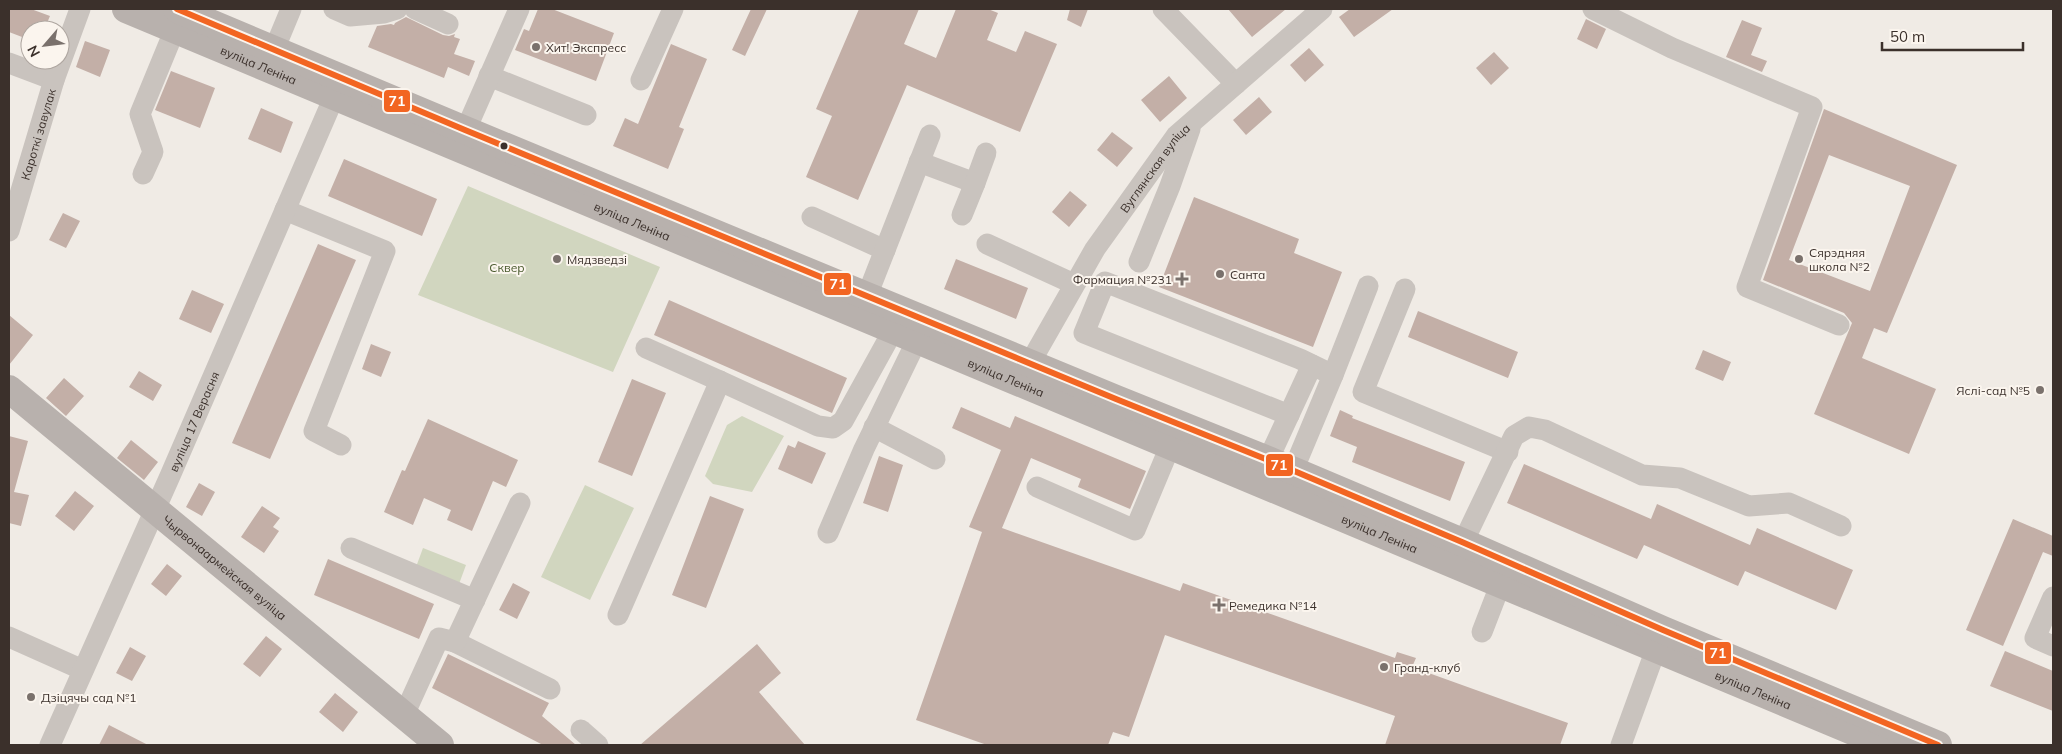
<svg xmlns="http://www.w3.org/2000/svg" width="2062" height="754" font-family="Mulish,sans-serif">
  <rect width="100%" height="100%" fill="#f0ebe5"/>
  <!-- green -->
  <path fill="#d1d6bf" d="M 468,186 L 660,267 L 613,372 L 418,295 Z
    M 742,416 L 784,436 L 752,492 L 713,484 L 705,476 L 727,425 Z
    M 585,485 L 634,508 L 590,600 L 541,577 Z
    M 423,548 L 466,565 L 459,584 L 416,567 Z"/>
  <!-- building -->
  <path fill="#c3afa7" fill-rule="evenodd" d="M 9,9 L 31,9 L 50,16 L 44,30 L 30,30 L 30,40 L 9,32 Z
    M 538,9 L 552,9 L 614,33 L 596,81 L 515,50 L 524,29 L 529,31 Z
    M 751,9 L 767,9 L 745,56 L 732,50 Z
    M 859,9 L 919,9 L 904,44 L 936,58 L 956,9 L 988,9 L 998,13 L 987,40 L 1016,52 L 1025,31 L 1057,44 L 1020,132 L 907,85 L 858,200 L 806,177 L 832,116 L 816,109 Z
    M 1070,9 L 1088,9 L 1081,27 L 1067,20 Z
    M 1228,9 L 1286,9 L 1252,37 Z
    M 1350,9 L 1393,9 L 1354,37 L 1339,17 Z
    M 406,17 L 443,35 L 449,36 L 455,34 L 454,37 L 460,39 L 454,54 L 475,61 L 469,76 L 448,67 L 444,78 L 368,47 L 377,26 L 391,24 L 394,25 L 395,23 Z
    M 1586,19 L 1606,29 L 1597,49 L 1577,39 Z
    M 1742,20 L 1762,28 L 1751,55 L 1767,61 L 1762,72 L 1726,57 Z
    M 85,41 L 110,50 L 100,77 L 76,67 Z
    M 671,44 L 707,59 L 679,127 L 684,129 L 668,169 L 613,146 L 625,118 L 638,124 Z
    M 1309,48 L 1324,65 L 1305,82 L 1290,65 Z
    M 1494,52 L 1509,68 L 1491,85 L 1476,68 Z
    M 171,71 L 215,88 L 200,128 L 155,110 Z
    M 1169,76 L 1187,98 L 1160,122 L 1141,100 Z
    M 1259,97 L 1272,112 L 1246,135 L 1233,120 Z
    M 261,108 L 293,122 L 281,153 L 248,139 Z
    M 1824,109 L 1957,165 L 1887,333 L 1874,328 L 1862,358 L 1936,389 L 1909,454 L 1814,414 L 1852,323 L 1844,313 L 1763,280 ZM 1829,155 L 1910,186 L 1870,291 L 1789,260 Z
    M 1112,132 L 1133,148 L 1117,167 L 1097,150 Z
    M 344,159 L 437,199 L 422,236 L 328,196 Z
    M 1070,191 L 1087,205 L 1069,227 L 1052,212 Z
    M 1194,197 L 1299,239 L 1294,253 L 1342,272 L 1313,347 L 1159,287 Z
    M 63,213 L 80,221 L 66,248 L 49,240 Z
    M 318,244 L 356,260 L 270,459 L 232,443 Z
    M 956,259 L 1028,288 L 1016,319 L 944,289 Z
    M 192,290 L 224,304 L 211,333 L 179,319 Z
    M 669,300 L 847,378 L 832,413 L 654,335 Z
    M 1418,311 L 1518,352 L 1508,378 L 1408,337 Z
    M 9,315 L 33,335 L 9,365 Z
    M 371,344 L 391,352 L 381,377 L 362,369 Z
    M 1703,350 L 1731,362 L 1723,381 L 1695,369 Z
    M 139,371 L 162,385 L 153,401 L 129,387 Z
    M 64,378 L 84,396 L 66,416 L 46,398 Z
    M 632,379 L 666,393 L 632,476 L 598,462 Z
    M 961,407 L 1010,428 L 1015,416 L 1146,471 L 1130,509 L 1078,487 L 1081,479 L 1031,458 L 1002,528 L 1180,591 L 1183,583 L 1395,658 L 1397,652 L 1416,658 L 1412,667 L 1568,723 L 1560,745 L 1385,745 L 1395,716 L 1165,635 L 1129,737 L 1113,732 L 1108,745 L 987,745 L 916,720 L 982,532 L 969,527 L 1001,450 L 952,428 Z
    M 1340,410 L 1353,416 L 1352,418 L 1465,462 L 1450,501 L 1352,462 L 1357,447 L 1330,436 Z
    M 428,419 L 518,460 L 506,487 L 493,481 L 472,531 L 447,520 L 451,510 L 424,498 L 413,525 L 384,512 L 402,470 L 405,471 Z
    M 9,436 L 28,441 L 14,492 L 29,495 L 21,526 L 9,523 Z
    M 131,440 L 158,462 L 144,480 L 117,458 Z
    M 798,441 L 826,453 L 812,484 L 778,469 L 788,445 L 795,448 Z
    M 879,456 L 903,465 L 888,512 L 863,503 Z
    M 1524,464 L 1651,519 L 1657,504 L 1750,545 L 1757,528 L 1853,570 L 1836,610 L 1745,571 L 1738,586 L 1644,545 L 1637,559 L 1507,503 Z
    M 199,483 L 215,492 L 202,516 L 186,507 Z
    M 75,491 L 94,506 L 74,531 L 55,516 Z
    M 710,496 L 744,509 L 706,608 L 672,595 Z
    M 262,506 L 280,518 L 273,527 L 279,531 L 264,553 L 241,537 Z
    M 2013,519 L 2053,536 L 2053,556 L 2043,552 L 2003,646 L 1966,630 Z
    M 328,559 L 434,604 L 419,639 L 314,595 Z
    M 167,564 L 182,576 L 166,596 L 151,584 Z
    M 513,583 L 530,592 L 517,619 L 499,610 Z
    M 266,636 L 282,649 L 260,677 L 243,664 Z
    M 757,644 L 781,673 L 759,692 L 805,745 L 640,745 Z
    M 130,647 L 146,656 L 132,681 L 116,673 Z
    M 2005,651 L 2053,671 L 2053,711 L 1990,686 Z
    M 448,654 L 549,703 L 542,716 L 576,745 L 543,745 L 432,688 Z
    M 335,693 L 358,712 L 343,732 L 319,712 Z
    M 109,725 L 148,745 L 99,745 Z"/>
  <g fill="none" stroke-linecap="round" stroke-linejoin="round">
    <!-- minor -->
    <g stroke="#c9c3be" stroke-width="21">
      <path d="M 334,9 L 350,16 L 384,13 L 397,9"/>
      <path d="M 415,9 L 448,24"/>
      <path d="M 1163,9 L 1236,84"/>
      <path d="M 1593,9 L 1672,48 L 1812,107 L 1747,287 L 1839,325"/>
      <path d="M 274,50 L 291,9"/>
      <path d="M 9,63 L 54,80"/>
      <path d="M 489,76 L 586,115"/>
      <path d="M 641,80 L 673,9"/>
      <path d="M 460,143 L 519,9"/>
      <path d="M 919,162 L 975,183 L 986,153"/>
      <path d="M 143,174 L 153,152 L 140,114 L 175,29"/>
      <path d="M 285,210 L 385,251 L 314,431 L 341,445"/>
      <path d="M 962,215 L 975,183"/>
      <path d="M 812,217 L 885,250"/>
      <path id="s1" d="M 9,231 L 54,80 L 80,9"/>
      <path d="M 987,244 L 1074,284"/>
      <path d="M 1139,262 L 1170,186 L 1190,129"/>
      <path d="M 1405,289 L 1363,392 L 1508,452"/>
      <path d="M 861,311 L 930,135"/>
      <path d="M 646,348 L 720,381"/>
      <path id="s2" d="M 1030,363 L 1095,249 L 1176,136 L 1322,9"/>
      <path d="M 1289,415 L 1084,333 L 1105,282 L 1300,359 L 1333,375"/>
      <path d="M 874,427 L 935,459"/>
      <path d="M 1268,460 L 1312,365"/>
      <path d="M 1287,485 L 1333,375 L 1368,286"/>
      <path d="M 1037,487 L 1135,530 L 1176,432"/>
      <path d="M 828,533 L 864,449 L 917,340"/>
      <path d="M 351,548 L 475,600"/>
      <path d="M 1457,555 L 1514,436 L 1529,427 L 1545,430 L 1642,475 L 1680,478 L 1749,506 L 1789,503 L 1841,526"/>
      <path d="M 2053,597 L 2035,638 L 2053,646"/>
      <path d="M 618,615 L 720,381 L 818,426 L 833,428 L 843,421 L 900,318"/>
      <path d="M 1482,632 L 1506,570"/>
      <path d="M 9,637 L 83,670"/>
      <path d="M 455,642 L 550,689"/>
      <path d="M 404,715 L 439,638 L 455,642 L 520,503"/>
      <path d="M 581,730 L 598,745"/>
      <path id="s3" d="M 50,745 L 170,476 L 334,97"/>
      <path d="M 1621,745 L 1656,649"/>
    </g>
    <!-- major -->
    <g stroke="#b8b1ad" stroke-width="28">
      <path id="s4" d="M 126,9 L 1886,745"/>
      <path d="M 177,9 L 465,130 L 1116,399 L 1268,460 L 1462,542 L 1663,630 L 1938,745"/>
      <path id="s5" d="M 9,389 L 440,745"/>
    </g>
    <!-- bus-1 casing -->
    <g stroke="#fbf5ee" stroke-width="10">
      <path id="bus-1" d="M 177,9 L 465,130 L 1116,399 L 1268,460 L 1462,542 L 1663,630 L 1938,745"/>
    </g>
    <!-- bus-1 -->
    <use href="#bus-1" stroke="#f26522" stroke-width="6"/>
  </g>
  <!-- markers -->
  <g fill="#7a716c" stroke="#fbf5ee" stroke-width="2">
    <circle cx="536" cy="47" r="5"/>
    <circle cx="557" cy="259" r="5"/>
    <circle cx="1799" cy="259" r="5"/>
    <circle cx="1220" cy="274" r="5"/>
    <path d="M1179.5 271.5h5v5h5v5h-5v5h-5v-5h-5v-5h5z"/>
    <circle cx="2040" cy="390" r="5"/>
    <path d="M1216.5 597.5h5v5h5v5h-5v5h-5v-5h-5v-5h5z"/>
    <circle cx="1384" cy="667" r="5"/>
    <circle cx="31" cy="697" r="5"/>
  </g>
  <circle fill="#3b302b" stroke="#fbf5ee" stroke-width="2" cx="504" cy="146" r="4.5"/>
  <g text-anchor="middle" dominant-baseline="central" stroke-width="4" stroke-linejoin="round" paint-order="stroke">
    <!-- poi labels -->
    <g font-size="12" fill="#3b302b" stroke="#fbf5ee" text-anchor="start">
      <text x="546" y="47">Хит! Экспресс</text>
      <text x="1809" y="252">Сярэдняя<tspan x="1809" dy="14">школа №2</tspan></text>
      <text x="567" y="259">Мядзведзі</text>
      <text x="1230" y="274">Санта</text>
      <text x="1172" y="279" text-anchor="end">Фармация №231</text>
      <text x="2030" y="390" text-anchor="end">Яслі-сад №5</text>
      <text x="1229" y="605">Ремедика №14</text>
      <text x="1394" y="667">Гранд-клуб</text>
      <text x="41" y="697">Дзіцячы сад №1</text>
    </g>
    <!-- street labels -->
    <g font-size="12" fill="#3b302b" stroke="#fbf5ee">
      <text stroke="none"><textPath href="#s4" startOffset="144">вуліца Леніна</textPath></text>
      <text stroke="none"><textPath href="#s1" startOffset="101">Кароткі завулак</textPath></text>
      <text stroke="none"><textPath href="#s2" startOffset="232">Вуглянская вуліца</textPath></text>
      <text stroke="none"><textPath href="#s4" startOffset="549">вуліца Леніна</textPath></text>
      <text stroke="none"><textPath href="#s4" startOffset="954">вуліца Леніна</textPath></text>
      <text stroke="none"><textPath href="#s3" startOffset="354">вуліца 17 Верасня</textPath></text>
      <text stroke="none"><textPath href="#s4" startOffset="1359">вуліца Леніна</textPath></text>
      <text stroke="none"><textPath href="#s5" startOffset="280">Чырвонаармейская вуліца</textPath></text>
      <text stroke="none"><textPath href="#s4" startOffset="1764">вуліца Леніна</textPath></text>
    </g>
    <!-- park labels -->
    <g font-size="12" fill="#4a5a2e" stroke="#fbf5ee">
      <text x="507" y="267">Сквер</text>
    </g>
  </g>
  <g stroke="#fbf5ee" stroke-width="2">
    <rect x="383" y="89" width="28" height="24" rx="5" fill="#f26522"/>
    <rect x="823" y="272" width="29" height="24" rx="5" fill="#f26522"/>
    <rect x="1265" y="453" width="29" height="24" rx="5" fill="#f26522"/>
    <rect x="1704" y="641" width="28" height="24" rx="5" fill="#f26522"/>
  </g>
  <g font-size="14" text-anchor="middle" font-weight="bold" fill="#fff">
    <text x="397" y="106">71</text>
    <text x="838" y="289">71</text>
    <text x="1279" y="470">71</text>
    <text x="1718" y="658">71</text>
  </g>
  <!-- border -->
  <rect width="2062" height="754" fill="none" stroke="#3b302b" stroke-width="20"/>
  <!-- north arrow -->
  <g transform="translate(45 45) rotate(242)"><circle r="24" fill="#fbf5ee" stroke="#aea6a0"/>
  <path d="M0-4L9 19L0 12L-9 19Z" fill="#7a716c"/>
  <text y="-8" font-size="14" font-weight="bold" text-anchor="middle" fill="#3b302b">N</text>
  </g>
  <!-- scale -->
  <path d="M1882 42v8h141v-8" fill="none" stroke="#3b302b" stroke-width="2.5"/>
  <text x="1890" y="42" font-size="15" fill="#3b302b" stroke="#fbf5ee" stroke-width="4" paint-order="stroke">50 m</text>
</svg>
